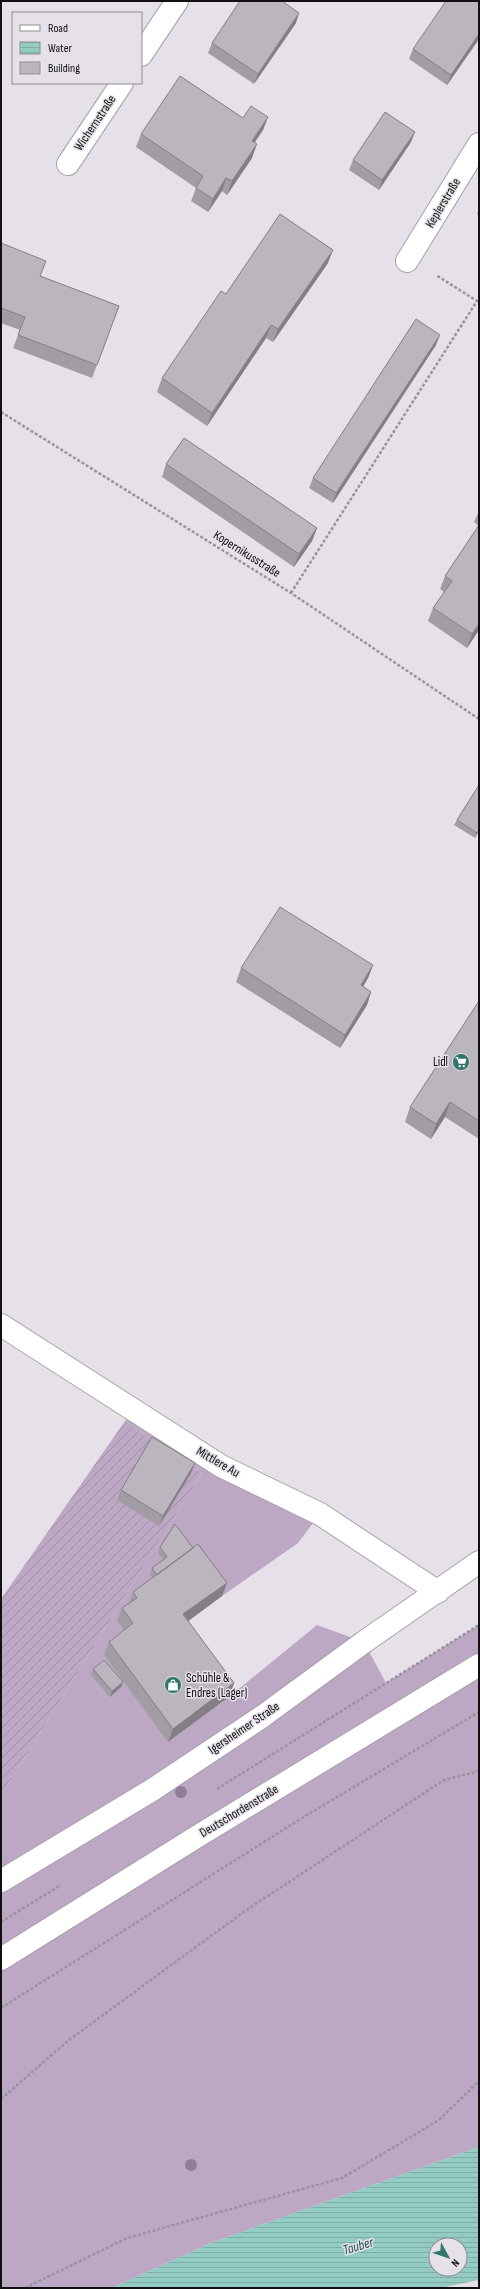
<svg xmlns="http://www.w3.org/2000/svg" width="480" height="2289" font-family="'Sofia Sans Condensed',sans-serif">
  <defs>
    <pattern id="garden-furrows" width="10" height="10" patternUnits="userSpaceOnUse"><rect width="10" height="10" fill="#bca8c5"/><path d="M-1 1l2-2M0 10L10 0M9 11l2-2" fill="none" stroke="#a18fa8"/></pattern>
    <pattern id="water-rules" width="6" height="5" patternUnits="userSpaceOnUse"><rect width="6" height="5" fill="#93ccc2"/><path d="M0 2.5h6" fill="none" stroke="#7eaea6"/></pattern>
  </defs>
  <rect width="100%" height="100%" fill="#e6e1e8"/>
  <!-- grass -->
  <path fill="#bca8c5" d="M 133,1410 L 320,1514 L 298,1543 L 222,1596 L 173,1530 L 157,1584 L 129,1636 L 168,1742 L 230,1696 L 317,1625 L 364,1642 L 386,1683 L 479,1625 L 479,2147 L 211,2243 L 112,2288 L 1,2288 L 1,1796 L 202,1473 L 125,1421 Z"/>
  <!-- garden -->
  <path fill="url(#garden-furrows)" d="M 125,1421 L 202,1473 L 1,1796 L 1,1599 Z"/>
  <!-- water -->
  <path fill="url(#water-rules)" fill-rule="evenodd" d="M 479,2147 L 479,2280 L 440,2288 L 112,2288 L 211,2243 ZM 436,2245 L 460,2245 L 460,2269 L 436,2269 Z"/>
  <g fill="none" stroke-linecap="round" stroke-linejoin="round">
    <!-- minor casing -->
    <g stroke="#a6a1a8" stroke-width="24">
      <path id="minor" d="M 141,55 L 177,1
        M 68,164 L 122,83
        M 407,261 L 479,144
        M 1,1325 L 221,1466 L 320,1514 L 438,1592
        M 1,1881 L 152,1790 L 263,1716 L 364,1642 L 479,1562
        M 1,1959 L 198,1836 L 479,1665"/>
    </g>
    <!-- path -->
    <path stroke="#98949a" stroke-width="2.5" stroke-dasharray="3 2" stroke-linecap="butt" d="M 1,412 L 291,593 L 479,719
      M 291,593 L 477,301 L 436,275
      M 217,1789 L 479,1625
      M 1,1922 L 61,1885
      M 1,2008 L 302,1818 L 479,1712
      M 1,2099 L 69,2040 L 245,1911 L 444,1780 L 479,1771
      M 25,2288 L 127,2238 L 342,2178 L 439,2120 L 479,2081"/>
    <!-- minor -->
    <use href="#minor" stroke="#fff" stroke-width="22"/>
  </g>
  <!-- trees -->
  <g fill="#917c9a">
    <circle cx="181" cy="1792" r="6"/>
    <circle cx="191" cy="2165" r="6"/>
  </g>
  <!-- wall -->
  <path fill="#a19da3" d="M 479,1 L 479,39 L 447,85 L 409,59 L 413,49 Z
    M 296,23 L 254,84 L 208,53 L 212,43 Z
    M 268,117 L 263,130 L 254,143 L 252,158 L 227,195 L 222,191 L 208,212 L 191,201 L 196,188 L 136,147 L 141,134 L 243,118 Z
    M 411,142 L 379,190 L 349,170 L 353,160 Z
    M 479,209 L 479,216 L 477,214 Z
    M 1,243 L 40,276 L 119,306 L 92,378 L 13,348 L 20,330 L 1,323 Z
    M 328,263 L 273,342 L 266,338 L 207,426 L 157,392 L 162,378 L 226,294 Z
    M 436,345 L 333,503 L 309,488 L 313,478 Z
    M 166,464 L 317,528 L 312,541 L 294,567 L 162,477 Z
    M 479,511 L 479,630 L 467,648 L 428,621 L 433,608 L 444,592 L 440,589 L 445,576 L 479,526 L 474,522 Z
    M 479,785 L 479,831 L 475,838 L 454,825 L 457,820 Z
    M 373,965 L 368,978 L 363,987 L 371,992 L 367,1005 L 340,1048 L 236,982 L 241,968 Z
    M 479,1001 L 479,1139 L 445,1117 L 431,1139 L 405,1122 L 410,1107 Z
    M 195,1463 L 191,1473 L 159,1526 L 117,1500 L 121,1490 Z
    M 160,1547 L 193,1548 L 227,1583 L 222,1596 L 188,1621 L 234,1683 L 230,1696 L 168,1742 L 104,1655 L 109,1642 L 124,1630 L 117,1621 L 122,1608 L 129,1603 L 133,1592 L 153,1578 L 150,1574 L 152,1568 L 164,1560 L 158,1553 Z
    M 93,1669 L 123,1682 L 121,1687 L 110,1697 L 91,1675 Z"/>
  <!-- shaded-wall -->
  <path fill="#837f84" d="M 299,13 L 296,23 L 254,84 L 258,74 Z
    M 479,34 L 479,39 L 447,85 L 451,75 Z
    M 268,117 L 263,130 L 247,154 L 252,141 Z
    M 415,132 L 411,142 L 379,190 L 382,180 Z
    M 257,144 L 252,158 L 227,195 L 232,181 Z
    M 226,178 L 222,191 L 208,212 L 213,199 Z
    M 333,250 L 328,263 L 273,342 L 278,329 Z
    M 271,325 L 266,338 L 207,426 L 212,413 Z
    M 440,335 L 436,345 L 333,503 L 336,493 Z
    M 317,528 L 312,541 L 294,567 L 299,554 Z
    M 479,624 L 479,630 L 467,648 L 472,634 Z
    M 479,829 L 479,831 L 475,838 L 477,833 Z
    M 373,965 L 368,978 L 356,999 L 361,985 Z
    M 371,992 L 367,1005 L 340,1048 L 345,1035 Z
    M 450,1102 L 445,1117 L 431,1139 L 436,1124 Z
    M 195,1463 L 191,1473 L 159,1526 L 163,1516 Z
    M 227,1583 L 222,1596 L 179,1628 L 183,1614 Z
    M 123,1682 L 121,1687 L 110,1697 L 112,1691 Z
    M 234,1683 L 230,1696 L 168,1742 L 173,1729 Z"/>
  <!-- building -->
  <path fill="#bbb6bd" stroke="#837f84" d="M 240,1 L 282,1 L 299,13 L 258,74 L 212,43 Z
    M 446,1 L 479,1 L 479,34 L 451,75 L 413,49 Z
    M 180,76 L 243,118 L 251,106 L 268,117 L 252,141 L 257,144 L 232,181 L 226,178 L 213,199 L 196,188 L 203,176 L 141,134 Z
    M 385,112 L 415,132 L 382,180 L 353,160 Z
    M 280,214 L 333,250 L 278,329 L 271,325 L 212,413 L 162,378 L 221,291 L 226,294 Z
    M 1,243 L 46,261 L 40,276 L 119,306 L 97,365 L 18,335 L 25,317 L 1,308 Z
    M 416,319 L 440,335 L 336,493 L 313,478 Z
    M 184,438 L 317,528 L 299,554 L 166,464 Z
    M 479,525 L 479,624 L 472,634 L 433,608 L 452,581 L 445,576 Z
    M 479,785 L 479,829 L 477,833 L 457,820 Z
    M 280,907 L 373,965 L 361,985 L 371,992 L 345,1035 L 241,968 Z
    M 479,1001 L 479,1121 L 450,1102 L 436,1124 L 410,1107 Z
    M 152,1437 L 195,1463 L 163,1516 L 121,1490 Z
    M 175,1524 L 193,1548 L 157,1575 L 152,1568 L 167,1557 L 160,1547 Z
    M 198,1544 L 227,1583 L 183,1614 L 234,1683 L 173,1729 L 109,1642 L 133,1623 L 122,1608 L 137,1598 L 133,1592 Z
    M 104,1660 L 123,1682 L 112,1691 L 93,1669 Z"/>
  <!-- icons -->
  <defs>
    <g id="supermarket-disc" transform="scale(0.9)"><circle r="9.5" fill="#30766c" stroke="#e6e1e8"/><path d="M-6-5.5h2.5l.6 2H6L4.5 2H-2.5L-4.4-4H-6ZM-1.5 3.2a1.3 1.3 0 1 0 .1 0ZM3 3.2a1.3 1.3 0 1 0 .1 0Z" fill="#fff"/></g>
    <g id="shop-disc" transform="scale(0.9)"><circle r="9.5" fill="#30766c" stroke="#e6e1e8"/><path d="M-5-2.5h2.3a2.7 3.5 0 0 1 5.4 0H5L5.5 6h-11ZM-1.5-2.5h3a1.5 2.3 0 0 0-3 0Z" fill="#fff"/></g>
  </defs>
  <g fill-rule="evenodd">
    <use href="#supermarket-disc" x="461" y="1062"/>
    <use href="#shop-disc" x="173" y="1685"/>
  </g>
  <g text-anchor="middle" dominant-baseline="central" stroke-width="3" stroke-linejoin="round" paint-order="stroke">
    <!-- street labels -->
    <g font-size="13" fill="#110f12" stroke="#e6e1e8">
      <text transform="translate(95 123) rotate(-56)">Wichernstraße</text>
      <text transform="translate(443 203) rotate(-59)">Keplerstraße</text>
      <text transform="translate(247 554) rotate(32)">Kopernikusstraße</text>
      <text transform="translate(218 1462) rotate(30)">Mittlere Au</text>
      <text transform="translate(244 1728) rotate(-34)">Igersheimer Straße</text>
      <text transform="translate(239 1811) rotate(-31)">Deutschordenstraße</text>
    </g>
    <!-- poi labels -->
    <g font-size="13" fill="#110f12" stroke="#e6e1e8" text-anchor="end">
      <text x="448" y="1062">Lidl</text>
      <text x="186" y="1678" text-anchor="start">Schühle &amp;<tspan x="186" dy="15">Endres (Lager)</tspan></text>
    </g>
    <!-- water labels -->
    <g font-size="14" font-style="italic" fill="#20514a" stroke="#e6e1e8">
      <text transform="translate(358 2246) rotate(-17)">Tauber</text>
    </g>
  </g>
  <!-- border -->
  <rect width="480" height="2289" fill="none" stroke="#110f12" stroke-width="4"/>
  <!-- legend -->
  <rect x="12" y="12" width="130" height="72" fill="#e6e1e8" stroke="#918d92"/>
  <rect x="20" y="25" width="20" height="6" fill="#ffffff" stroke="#918d92"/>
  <text x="48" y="32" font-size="12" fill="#110f12">Road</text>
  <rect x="20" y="42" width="20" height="12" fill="url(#water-rules)" stroke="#918d92"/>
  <text x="48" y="52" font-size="12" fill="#110f12">Water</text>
  <rect x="20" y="62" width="20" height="12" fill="#bbb6bd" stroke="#918d92"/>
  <text x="48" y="72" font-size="12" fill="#110f12">Building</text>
  <!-- north arrow -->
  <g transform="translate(448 2257) rotate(130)"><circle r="19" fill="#e6e1e8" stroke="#918d92"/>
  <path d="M0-3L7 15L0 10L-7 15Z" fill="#30766c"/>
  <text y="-6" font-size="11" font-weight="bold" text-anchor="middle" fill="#110f12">N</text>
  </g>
</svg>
